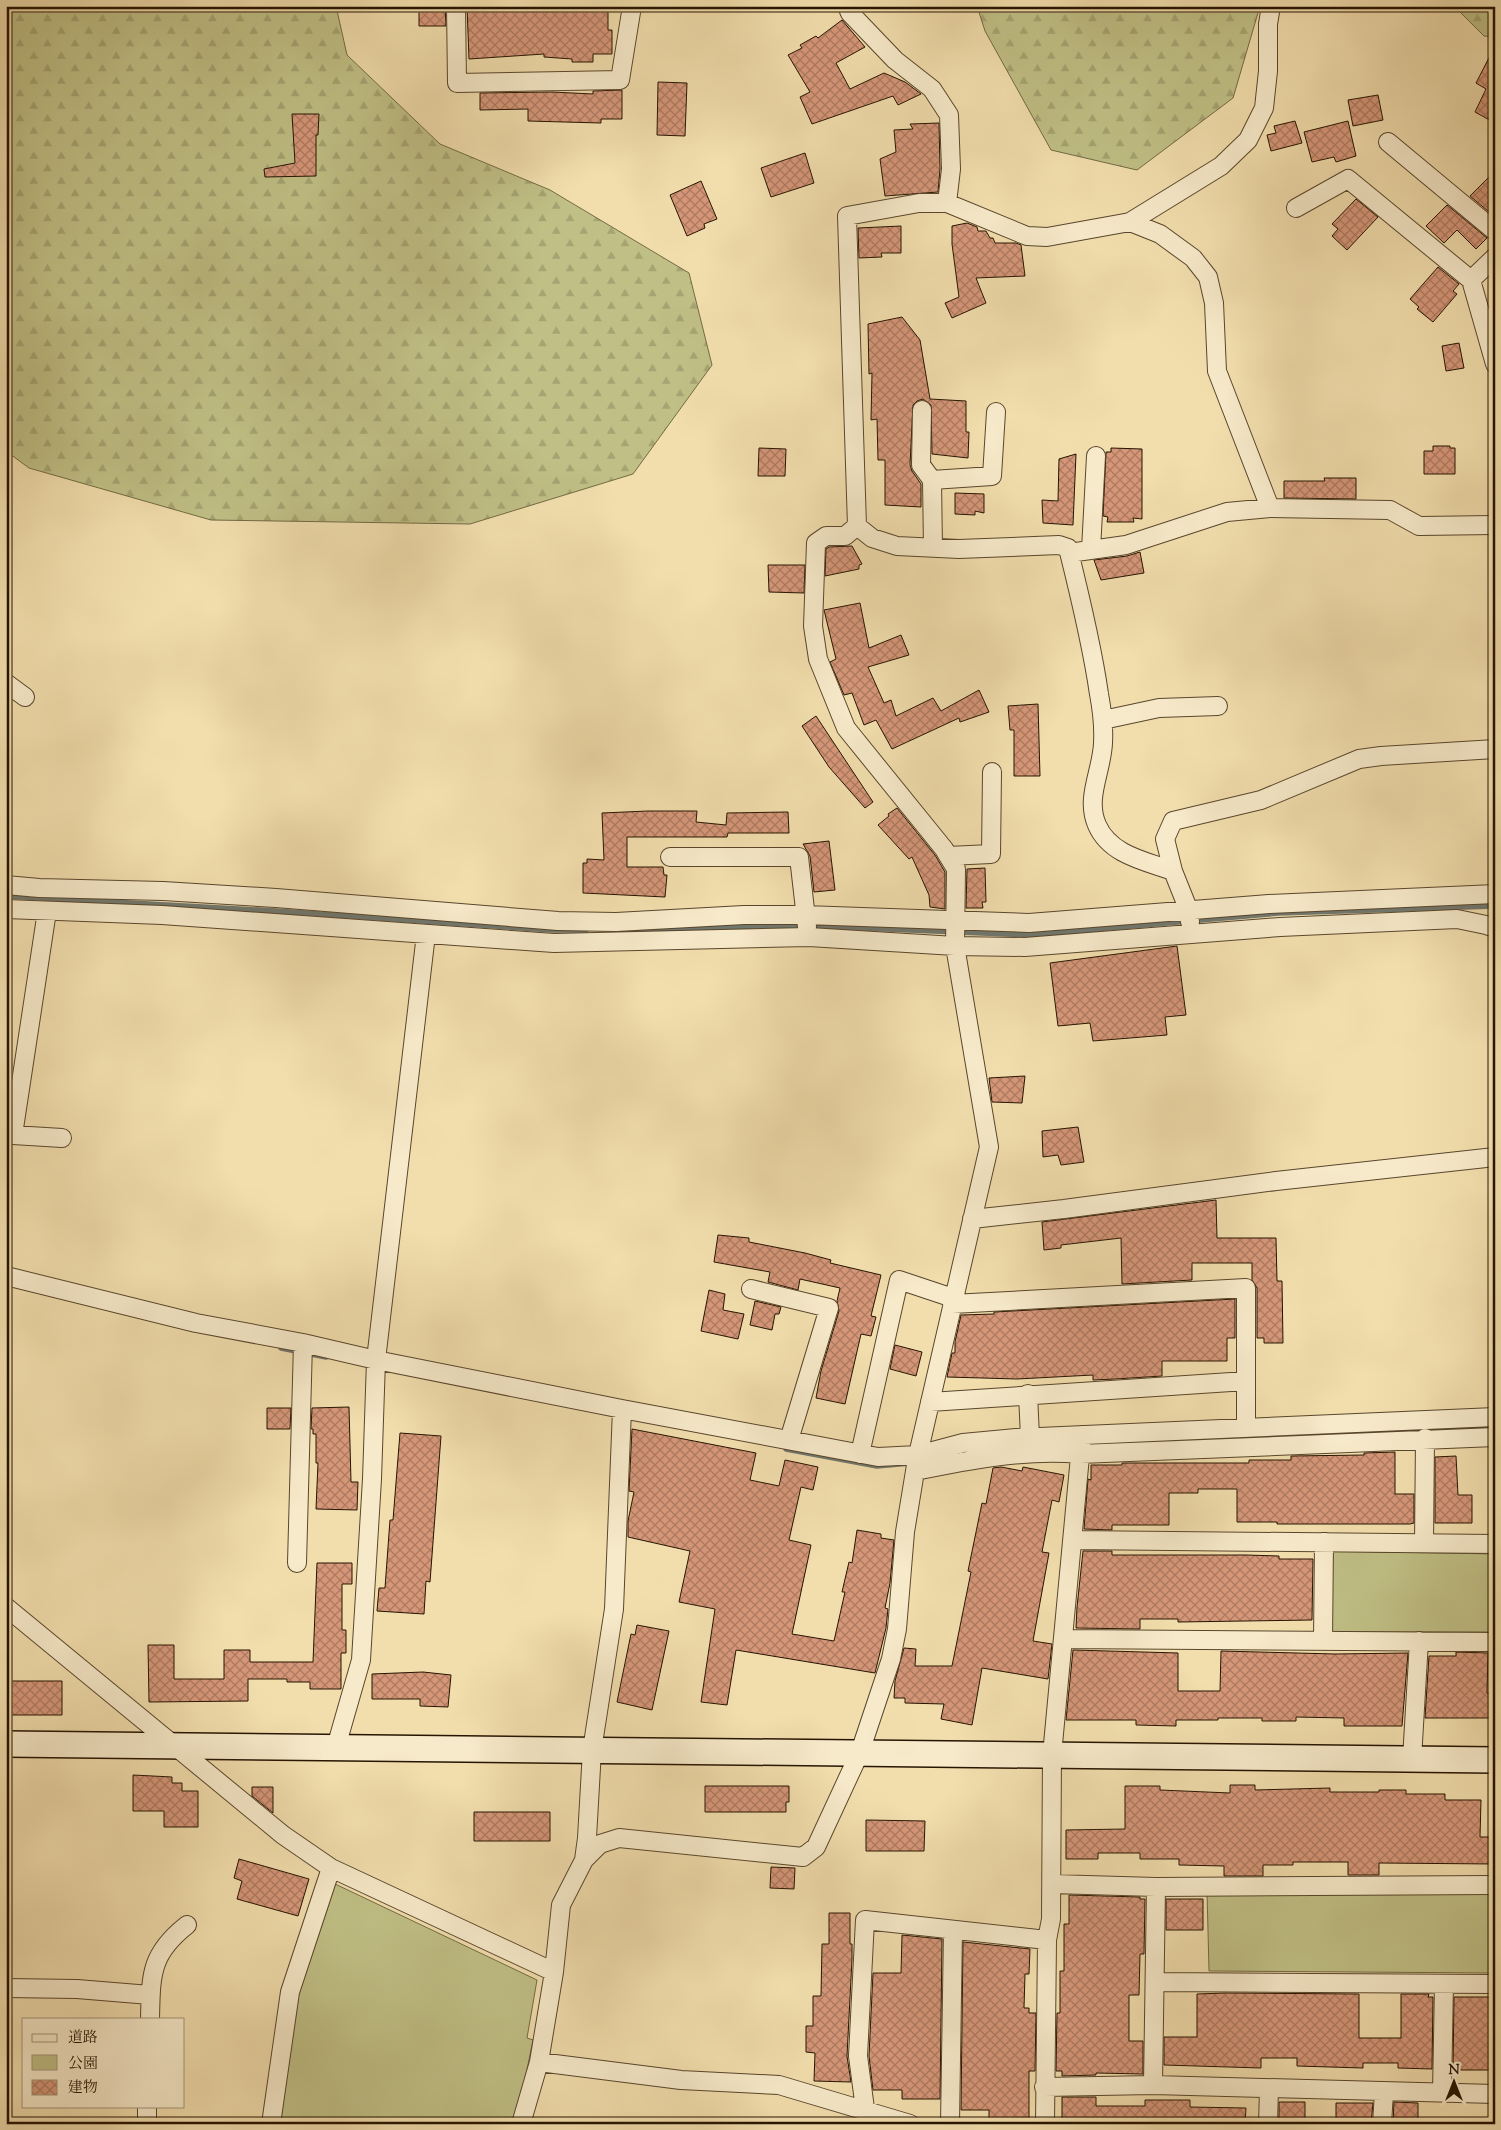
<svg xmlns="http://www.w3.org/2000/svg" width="1501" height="2130" font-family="'Sorts Mill Goudy','Noto Serif JP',serif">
  <defs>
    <pattern id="forest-firs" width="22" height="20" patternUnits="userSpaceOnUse" patternTransform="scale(1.25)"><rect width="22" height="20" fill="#c0c086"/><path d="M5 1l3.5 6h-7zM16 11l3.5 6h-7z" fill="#a5a472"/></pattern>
    <pattern id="building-cross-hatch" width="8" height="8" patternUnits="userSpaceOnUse" patternTransform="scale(1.25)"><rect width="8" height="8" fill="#d69779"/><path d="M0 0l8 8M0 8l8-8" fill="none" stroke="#ad7a61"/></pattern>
  </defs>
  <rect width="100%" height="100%" fill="#f2dead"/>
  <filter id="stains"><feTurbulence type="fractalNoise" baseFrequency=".004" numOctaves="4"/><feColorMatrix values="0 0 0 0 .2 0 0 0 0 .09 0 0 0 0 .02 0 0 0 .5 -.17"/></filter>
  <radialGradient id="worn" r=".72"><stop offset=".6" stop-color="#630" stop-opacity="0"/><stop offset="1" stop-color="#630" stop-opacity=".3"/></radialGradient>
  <!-- green -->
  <path fill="#c0c086" stroke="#736a44" d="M 1331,1551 L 1495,1554 L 1495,1632 L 1329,1632 Z
    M 333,1883 L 537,1980 L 527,2038 L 533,2040 L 516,2124 L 280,2124 L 299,1993 Z
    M 1207,1891 L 1495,1892 L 1495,1973 L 1209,1971 Z"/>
  <!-- forest -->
  <path fill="url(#forest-firs)" stroke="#736a44" d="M 6,6 L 336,6 L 347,55 L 440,144 L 550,190 L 689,273 L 712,365 L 633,474 L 470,524 L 211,520 L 29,468 L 6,451 Z
    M 977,6 L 1260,6 L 1233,98 L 1137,170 L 1051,150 L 985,31 Z
    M 1454,6 L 1495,6 L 1495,37 L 1484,36 Z"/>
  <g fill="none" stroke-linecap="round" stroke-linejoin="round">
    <!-- stream -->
    <path stroke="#70776e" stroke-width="5.5" d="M 6,896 L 276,911 L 552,930 L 586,930
      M 622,930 L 791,925 L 1029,935 L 1279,913 L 1495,906
      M 281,1348 L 326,1357
      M 1452,1428 L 1495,1426
      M 1060,1445 L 1148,1441
      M 786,1449 L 877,1466 L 910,1463
      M 951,1455 L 983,1450"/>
  </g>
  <!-- building -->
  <path fill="url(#building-cross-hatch)" stroke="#261401" d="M 419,6 L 445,6 L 446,26 L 419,26 Z
    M 467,6 L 608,6 L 608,30 L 612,30 L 612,54 L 593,54 L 593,62 L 572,62 L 572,59 L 544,57 L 544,54 L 469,59 Z
    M 842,20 L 865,47 L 836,63 L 850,89 L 884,73 L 905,82 L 921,94 L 898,105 L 893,96 L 812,124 L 800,97 L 810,92 L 788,55 L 802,48 L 800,45 L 816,36 L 818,38 Z
    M 1495,46 L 1495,123 L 1475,112 L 1486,89 L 1476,83 Z
    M 658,82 L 687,83 L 685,136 L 657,135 Z
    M 622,90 L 622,119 L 601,119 L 601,123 L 528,121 L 528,109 L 480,110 L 480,93 L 552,92 L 593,94 L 593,91 Z
    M 1378,95 L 1383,120 L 1353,126 L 1348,100 Z
    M 292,114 L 319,114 L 318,135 L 316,135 L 316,176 L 265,177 L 264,169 L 295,163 Z
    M 1295,121 L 1302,143 L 1271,151 L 1267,135 L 1276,133 L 1274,126 Z
    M 1348,121 L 1356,156 L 1336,162 L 1334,157 L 1312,162 L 1304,132 Z
    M 939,123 L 940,169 L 938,192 L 885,196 L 880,159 L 896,152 L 894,130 L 913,129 L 910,124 Z
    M 805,153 L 814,183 L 771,197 L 761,168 Z
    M 1495,171 L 1495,217 L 1470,196 Z
    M 701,181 L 717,219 L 704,224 L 705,228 L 687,236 L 670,195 Z
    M 1356,199 L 1378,217 L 1347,250 L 1332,236 L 1338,229 L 1332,224 Z
    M 1447,205 L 1487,238 L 1476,249 L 1457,230 L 1444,243 L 1426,226 Z
    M 967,223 L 977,227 L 978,231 L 986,231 L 990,238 L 993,238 L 995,243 L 1016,243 L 1021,245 L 1025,276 L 976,278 L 986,303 L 952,318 L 945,303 L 959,297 L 952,244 L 952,226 Z
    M 901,226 L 901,253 L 881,253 L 882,257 L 859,258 L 858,228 Z
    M 1438,267 L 1459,284 L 1453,291 L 1457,294 L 1433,322 L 1417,309 L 1419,307 L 1410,299 Z
    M 902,317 L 920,340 L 930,399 L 966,401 L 966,432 L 969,432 L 968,458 L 932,454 L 931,405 L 923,399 L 917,401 L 913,405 L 910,465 L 912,471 L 921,484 L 921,507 L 885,505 L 885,460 L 878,460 L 877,419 L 871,420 L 872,373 L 869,374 L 868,324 Z
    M 1459,343 L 1464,368 L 1446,371 L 1442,346 Z
    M 1433,446 L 1450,446 L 1450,448 L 1455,448 L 1455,474 L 1424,474 L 1424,451 L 1433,451 Z
    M 759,448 L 786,449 L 785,476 L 758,476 Z
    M 1111,448 L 1142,449 L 1142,519 L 1133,518 L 1134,522 L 1107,522 L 1108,517 L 1103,516 L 1106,452 L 1111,452 Z
    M 1076,454 L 1073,525 L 1043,523 L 1042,500 L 1058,501 L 1059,459 Z
    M 1324,478 L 1356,478 L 1356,499 L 1284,498 L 1284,481 L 1325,481 Z
    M 955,493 L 984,494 L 984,513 L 975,511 L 975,515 L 955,514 Z
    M 852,546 L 862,564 L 859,565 L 859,569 L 825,576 L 826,549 L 829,547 Z
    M 1140,552 L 1144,573 L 1101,580 L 1094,560 L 1127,556 Z
    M 768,565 L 805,565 L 804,593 L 769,592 Z
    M 860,603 L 869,648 L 901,635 L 909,655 L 868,667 L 884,703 L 891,700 L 896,716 L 933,698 L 941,711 L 979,690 L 989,712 L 960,722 L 959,718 L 892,749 L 876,720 L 864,725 L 852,693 L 844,695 L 830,662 L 836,659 L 824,610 Z
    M 1038,704 L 1040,776 L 1014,776 L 1014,730 L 1010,730 L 1008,706 Z
    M 816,716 L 873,802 L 865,808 L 829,767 L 802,726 Z
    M 897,808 L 935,855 L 945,872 L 945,909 L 930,907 L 929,895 L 912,857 L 909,859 L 878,825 L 889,816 L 888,814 Z
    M 648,811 L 697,811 L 696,822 L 726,825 L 727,813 L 788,812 L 789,833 L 728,833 L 727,837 L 627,837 L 627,867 L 663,867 L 664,875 L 667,875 L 665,897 L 583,893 L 583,863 L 587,863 L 587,859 L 604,860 L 602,813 Z
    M 829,841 L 835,890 L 814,892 L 810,856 L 803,844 Z
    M 985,868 L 986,902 L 982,902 L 983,908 L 966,908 L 967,869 Z
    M 1177,946 L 1186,1015 L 1165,1017 L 1167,1035 L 1093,1041 L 1090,1023 L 1058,1026 L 1050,963 Z
    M 1025,1076 L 1022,1103 L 992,1102 L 989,1078 Z
    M 1078,1127 L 1084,1162 L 1061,1165 L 1058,1155 L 1043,1157 L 1042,1131 Z
    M 1216,1200 L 1217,1238 L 1276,1238 L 1277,1281 L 1282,1281 L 1283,1343 L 1264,1343 L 1264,1338 L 1257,1338 L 1257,1288 L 1252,1280 L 1252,1263 L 1192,1263 L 1192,1280 L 1122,1284 L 1121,1238 L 1061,1245 L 1061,1248 L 1044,1250 L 1042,1222 Z
    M 718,1235 L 749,1238 L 749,1242 L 805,1253 L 831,1260 L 830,1263 L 881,1275 L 871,1316 L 876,1317 L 871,1336 L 861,1334 L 845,1404 L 816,1398 L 821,1371 L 839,1311 L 837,1301 L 840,1288 L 800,1279 L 798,1290 L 768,1282 L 770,1272 L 714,1262 Z
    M 709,1290 L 725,1294 L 723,1310 L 744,1314 L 738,1339 L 701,1331 Z
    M 1235,1299 L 1235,1338 L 1227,1338 L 1227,1361 L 1162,1361 L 1162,1376 L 1115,1379 L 1093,1380 L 1093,1375 L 1017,1379 L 947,1377 L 952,1353 L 955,1353 L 955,1342 L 961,1315 L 994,1314 L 994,1312 Z
    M 755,1301 L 781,1307 L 779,1314 L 775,1314 L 772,1330 L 750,1325 Z
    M 895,1345 L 922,1352 L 916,1376 L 890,1369 Z
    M 349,1407 L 351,1482 L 358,1482 L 357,1510 L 316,1509 L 318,1463 L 316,1463 L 316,1434 L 313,1434 L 313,1429 L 311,1429 L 312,1408 Z
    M 267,1408 L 291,1408 L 290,1429 L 267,1429 Z
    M 632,1429 L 756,1453 L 750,1480 L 779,1486 L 785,1460 L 818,1467 L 813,1490 L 801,1487 L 789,1540 L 811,1545 L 792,1634 L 834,1641 L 845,1592 L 842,1592 L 849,1562 L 852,1563 L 857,1530 L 881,1534 L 881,1538 L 894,1540 L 890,1583 L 885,1608 L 888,1609 L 886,1628 L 875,1673 L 736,1650 L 727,1705 L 701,1702 L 715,1609 L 679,1602 L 690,1551 L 628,1537 L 628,1521 L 634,1492 L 629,1491 Z
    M 400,1433 L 441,1436 L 430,1582 L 426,1581 L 424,1614 L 377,1611 L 379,1588 L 385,1588 L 390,1520 L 393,1520 Z
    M 1395,1452 L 1395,1494 L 1414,1494 L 1414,1523 L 1410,1524 L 1277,1524 L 1277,1522 L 1237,1522 L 1237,1489 L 1198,1489 L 1198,1493 L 1169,1493 L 1169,1525 L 1112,1525 L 1112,1530 L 1084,1529 L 1088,1479 L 1091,1480 L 1091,1465 L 1122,1465 L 1122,1463 L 1249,1463 L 1249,1460 L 1291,1460 L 1291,1456 L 1364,1455 L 1364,1453 Z
    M 1456,1456 L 1458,1495 L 1472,1495 L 1472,1523 L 1435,1523 L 1435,1457 Z
    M 1001,1467 L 1022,1471 L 1023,1467 L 1064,1475 L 1059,1502 L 1052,1500 L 1042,1552 L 1049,1553 L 1033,1641 L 1052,1644 L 1048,1679 L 982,1668 L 972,1725 L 941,1719 L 944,1704 L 905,1703 L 905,1698 L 894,1698 L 895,1681 L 904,1648 L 916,1649 L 915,1666 L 952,1666 L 971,1572 L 968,1571 L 982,1503 L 986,1504 L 993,1468 Z
    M 1083,1551 L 1112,1551 L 1112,1555 L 1246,1555 L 1279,1556 L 1279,1559 L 1313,1559 L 1312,1620 L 1178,1622 L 1178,1619 L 1140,1619 L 1140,1629 L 1076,1628 L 1077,1607 Z
    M 317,1563 L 352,1563 L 352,1584 L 342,1584 L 342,1630 L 346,1630 L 346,1653 L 341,1653 L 341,1689 L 310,1689 L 310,1682 L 287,1682 L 287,1679 L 248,1679 L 248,1701 L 149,1702 L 148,1645 L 174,1645 L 174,1679 L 224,1679 L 224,1650 L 250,1650 L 250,1662 L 313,1662 Z
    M 637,1625 L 669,1631 L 652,1710 L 617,1702 L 631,1634 L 635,1635 Z
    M 1073,1650 L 1178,1653 L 1178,1691 L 1220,1691 L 1221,1651 L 1335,1654 L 1408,1653 L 1402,1726 L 1344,1726 L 1344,1718 L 1296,1717 L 1296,1721 L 1262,1721 L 1262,1718 L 1218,1718 L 1218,1720 L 1176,1720 L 1176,1726 L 1136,1725 L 1136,1720 L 1066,1720 Z
    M 1456,1652 L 1488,1653 L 1487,1693 L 1495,1693 L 1495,1718 L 1425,1718 L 1429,1656 L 1456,1656 Z
    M 423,1672 L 451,1675 L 448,1707 L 420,1706 L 420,1699 L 372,1699 L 372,1674 Z
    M 9,1681 L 62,1681 L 62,1715 L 9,1715 Z
    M 133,1775 L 172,1777 L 172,1783 L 182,1783 L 182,1791 L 198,1791 L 198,1827 L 164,1827 L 164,1811 L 133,1811 Z
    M 1230,1785 L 1255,1785 L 1255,1790 L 1330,1788 L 1330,1792 L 1379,1792 L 1379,1790 L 1406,1790 L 1406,1794 L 1445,1794 L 1445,1800 L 1481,1800 L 1480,1837 L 1495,1837 L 1495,1864 L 1379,1863 L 1379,1875 L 1348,1875 L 1348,1862 L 1293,1862 L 1293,1865 L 1263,1865 L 1263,1876 L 1224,1876 L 1224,1866 L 1179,1865 L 1179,1859 L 1140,1859 L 1140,1853 L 1098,1853 L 1098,1859 L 1066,1859 L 1066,1830 L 1125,1829 L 1125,1786 L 1160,1786 L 1160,1790 L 1230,1793 Z
    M 705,1786 L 789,1786 L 789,1802 L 786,1802 L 786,1812 L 705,1812 Z
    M 252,1787 L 273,1787 L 273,1813 L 252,1796 Z
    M 474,1812 L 550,1812 L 550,1841 L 474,1841 Z
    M 866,1820 L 925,1821 L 924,1851 L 866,1851 Z
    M 239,1859 L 309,1879 L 298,1916 L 237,1899 L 242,1881 L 234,1878 Z
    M 771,1867 L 795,1868 L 794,1889 L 770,1888 Z
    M 1069,1895 L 1140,1897 L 1140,1899 L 1145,1899 L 1144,1954 L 1140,1954 L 1139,1995 L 1129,1995 L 1129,2041 L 1143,2041 L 1143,2074 L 1096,2073 L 1096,2075 L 1062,2076 L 1062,2071 L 1056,2071 L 1057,2013 L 1060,2013 L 1060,1971 L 1064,1971 L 1064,1924 L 1069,1924 Z
    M 1166,1899 L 1203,1899 L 1203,1930 L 1166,1930 Z
    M 829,1913 L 850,1913 L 850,1944 L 852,1944 L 852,1959 L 847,2056 L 851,2082 L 814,2081 L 815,2053 L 806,2052 L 806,2026 L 813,2026 L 813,1996 L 821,1996 L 822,1944 L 829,1944 Z
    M 902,1935 L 942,1939 L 940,2099 L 902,2099 L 902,2090 L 873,2090 L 869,2056 L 873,1973 L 901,1973 Z
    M 963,1942 L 1030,1949 L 1029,1974 L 1025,1974 L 1024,2008 L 1029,2008 L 1029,2013 L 1036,2013 L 1035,2071 L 1029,2071 L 1029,2124 L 989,2124 L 989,2110 L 961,2110 Z
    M 1225,1993 L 1359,1994 L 1359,2038 L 1401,2038 L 1401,1994 L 1429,1994 L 1428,1997 L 1433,1997 L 1432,2069 L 1398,2068 L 1398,2063 L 1363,2063 L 1363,2068 L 1297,2066 L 1297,2058 L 1261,2058 L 1261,2068 L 1164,2065 L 1164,2037 L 1197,2037 L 1197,1994 Z
    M 1454,1997 L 1495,1997 L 1495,2070 L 1453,2070 Z
    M 1062,2097 L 1096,2097 L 1096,2106 L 1145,2106 L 1145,2100 L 1190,2100 L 1190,2107 L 1246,2108 L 1245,2124 L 1062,2124 Z
    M 1279,2102 L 1305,2102 L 1305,2124 L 1279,2124 Z
    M 1394,2102 L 1418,2103 L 1418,2124 L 1393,2124 Z
    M 1336,2103 L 1373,2103 L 1371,2124 L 1336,2124 Z"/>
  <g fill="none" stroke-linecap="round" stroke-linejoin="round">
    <!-- street casing -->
    <g stroke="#59462c" stroke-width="20">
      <path id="street" d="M 456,6 L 457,83 L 620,80 L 632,6
        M 847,6 L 850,13 L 895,60 L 932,89 L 949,115 L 951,169 L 947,203
        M 1388,142 L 1495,231
        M 1296,208 L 1348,179 L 1471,280 L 1495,364
        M 1130,222 L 1221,166 L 1248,140 L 1264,108 L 1268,71 L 1268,24 L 1271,6
        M 1471,280 L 1495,257
        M 922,410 L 921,465 L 932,480
        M 857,526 L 872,538 L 897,546 L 959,549 L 1059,545 L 1068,548 C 1080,596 1092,645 1099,694 C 1102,710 1104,726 1103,743 C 1102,771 1085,798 1097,825 C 1110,855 1145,861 1173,871
        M 933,548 L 932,480 L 992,476 L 996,412
        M 1091,550 L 1096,456
        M 1069,553 L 1126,545 L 1227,512 L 1270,508
        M 6,683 L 25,697
        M 1103,720 L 1159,708 L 1218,706
        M 948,856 L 991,854 L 992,772
        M 670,857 L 799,857 L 807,927
        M 6,885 L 39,888 L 163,891 L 276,898 L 558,921 L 616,922 L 744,915 L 805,915 L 1029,923 L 1269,904 L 1495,894
        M 6,909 L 162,915 L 554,943 L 809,937 L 955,946 L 1025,947 L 1280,927 L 1457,919 L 1486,925 L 1495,928
        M 47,911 L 13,1135 L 62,1138
        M 1190,922 L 1189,911 L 1173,871 L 1165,839 L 1173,821 L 1261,800 L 1359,759 L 1381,756 L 1495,749
        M 972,1219 L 1064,1209 L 1276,1181 L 1495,1157
        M 6,1276 L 196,1323 L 303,1343 L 376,1360 L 622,1409 L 878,1457 L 918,1455 L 963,1443 L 1016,1438 L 1495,1417
        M 751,1289 L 829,1308 L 789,1440
        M 952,1304 L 1246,1288 L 1246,1428
        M 1028,1394 L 1030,1437
        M 930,1402 L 1246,1381
        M 860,1454 L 899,1280 L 953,1298
        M 915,1471 C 969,1460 1024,1449 1080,1454 L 1495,1437
        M 1072,1540 L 1495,1544
        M 1424,1543 L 1425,1438
        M 297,1563 L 303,1343
        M 6,1607 L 283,1835 L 331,1868 L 554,1972
        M 1063,1639 L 1495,1642
        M 1323,1640 L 1324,1542
        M 336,1747 L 361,1660 L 372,1479 L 376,1360 L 426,934
        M 1412,1759 L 1419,1641
        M 584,1860 L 587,1838 L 592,1750 L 614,1609 L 622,1409
        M 1052,1884 L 1156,1887 L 1495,1885
        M 1155,1982 L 1495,1984
        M 6,1988 L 77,1989 L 150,1995
        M 150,2019 C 151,1975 150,1954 187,1925
        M 539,2062 L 681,2080 L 779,2085 L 910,2124
        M 1153,2085 L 1156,1887
        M 1044,2087 L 1153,2085 L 1495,2094
        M 1442,2093 L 1444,1984
        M 147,2124 L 147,2106
        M 271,2124 L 290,1992 L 331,1868
        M 521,2124 L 539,2062 L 554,1972 L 561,1905 L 584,1860 L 600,1844 L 619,1838 L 803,1857 L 816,1847 L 860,1752 L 891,1659 L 897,1629 L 905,1532 L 917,1459 L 989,1147 L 955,946 L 956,869 L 944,849 L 846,728 L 818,659 L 813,626 L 816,543 L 826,536 L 845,536 L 857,526 L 847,216 L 919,203 L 947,203 L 1027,236 L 1047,237 L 1130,222 L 1160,234 L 1193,258 L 1208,277 L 1214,303 L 1217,371 L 1270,508 L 1390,510 L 1419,526 L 1495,525
        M 867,2124 L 858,2056 L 865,1920 L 1047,1940
        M 950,2124 L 953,1930
        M 1045,2124 L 1047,1940 L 1051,1919 L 1052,1755 L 1082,1435
        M 1268,2124 L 1269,2089
        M 1382,2124 L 1384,2092"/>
    </g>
    <!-- secondary casing -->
    <g stroke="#261401" stroke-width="28">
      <path id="secondary" d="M 6,1744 L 1495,1760"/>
    </g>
    <!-- street -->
    <use href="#street" stroke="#f7eaca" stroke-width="18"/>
    <!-- secondary -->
    <use href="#secondary" stroke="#f7eaca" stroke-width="25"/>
  </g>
  <!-- margin -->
  <rect width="1501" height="2130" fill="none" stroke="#f2dead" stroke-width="25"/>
  <rect x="8" y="8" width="1486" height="2115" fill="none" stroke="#261401" stroke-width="2.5"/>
  <rect x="12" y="12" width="1476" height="2105" fill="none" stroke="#261401"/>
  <!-- legend -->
  <rect x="22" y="2018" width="162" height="90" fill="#f7eaca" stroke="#a3947a"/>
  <rect x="32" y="2034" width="25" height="8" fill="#f7eaca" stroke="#a3947a"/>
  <text x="68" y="2042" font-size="15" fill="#261401">道路</text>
  <rect x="32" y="2055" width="25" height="15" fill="#c0c086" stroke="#a3947a"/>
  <text x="68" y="2068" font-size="15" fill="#261401">公園</text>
  <rect x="32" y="2080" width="25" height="15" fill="url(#building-cross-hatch)" stroke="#a3947a"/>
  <text x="68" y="2092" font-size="15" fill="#261401">建物</text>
  <!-- north arrow -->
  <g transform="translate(1454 2082)" stroke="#f7eaca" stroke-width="4" paint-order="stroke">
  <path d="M0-4L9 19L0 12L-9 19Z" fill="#261401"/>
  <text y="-8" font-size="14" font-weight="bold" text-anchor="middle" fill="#261401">N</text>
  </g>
  <rect width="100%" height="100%" filter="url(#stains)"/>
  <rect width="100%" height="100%" fill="url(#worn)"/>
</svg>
